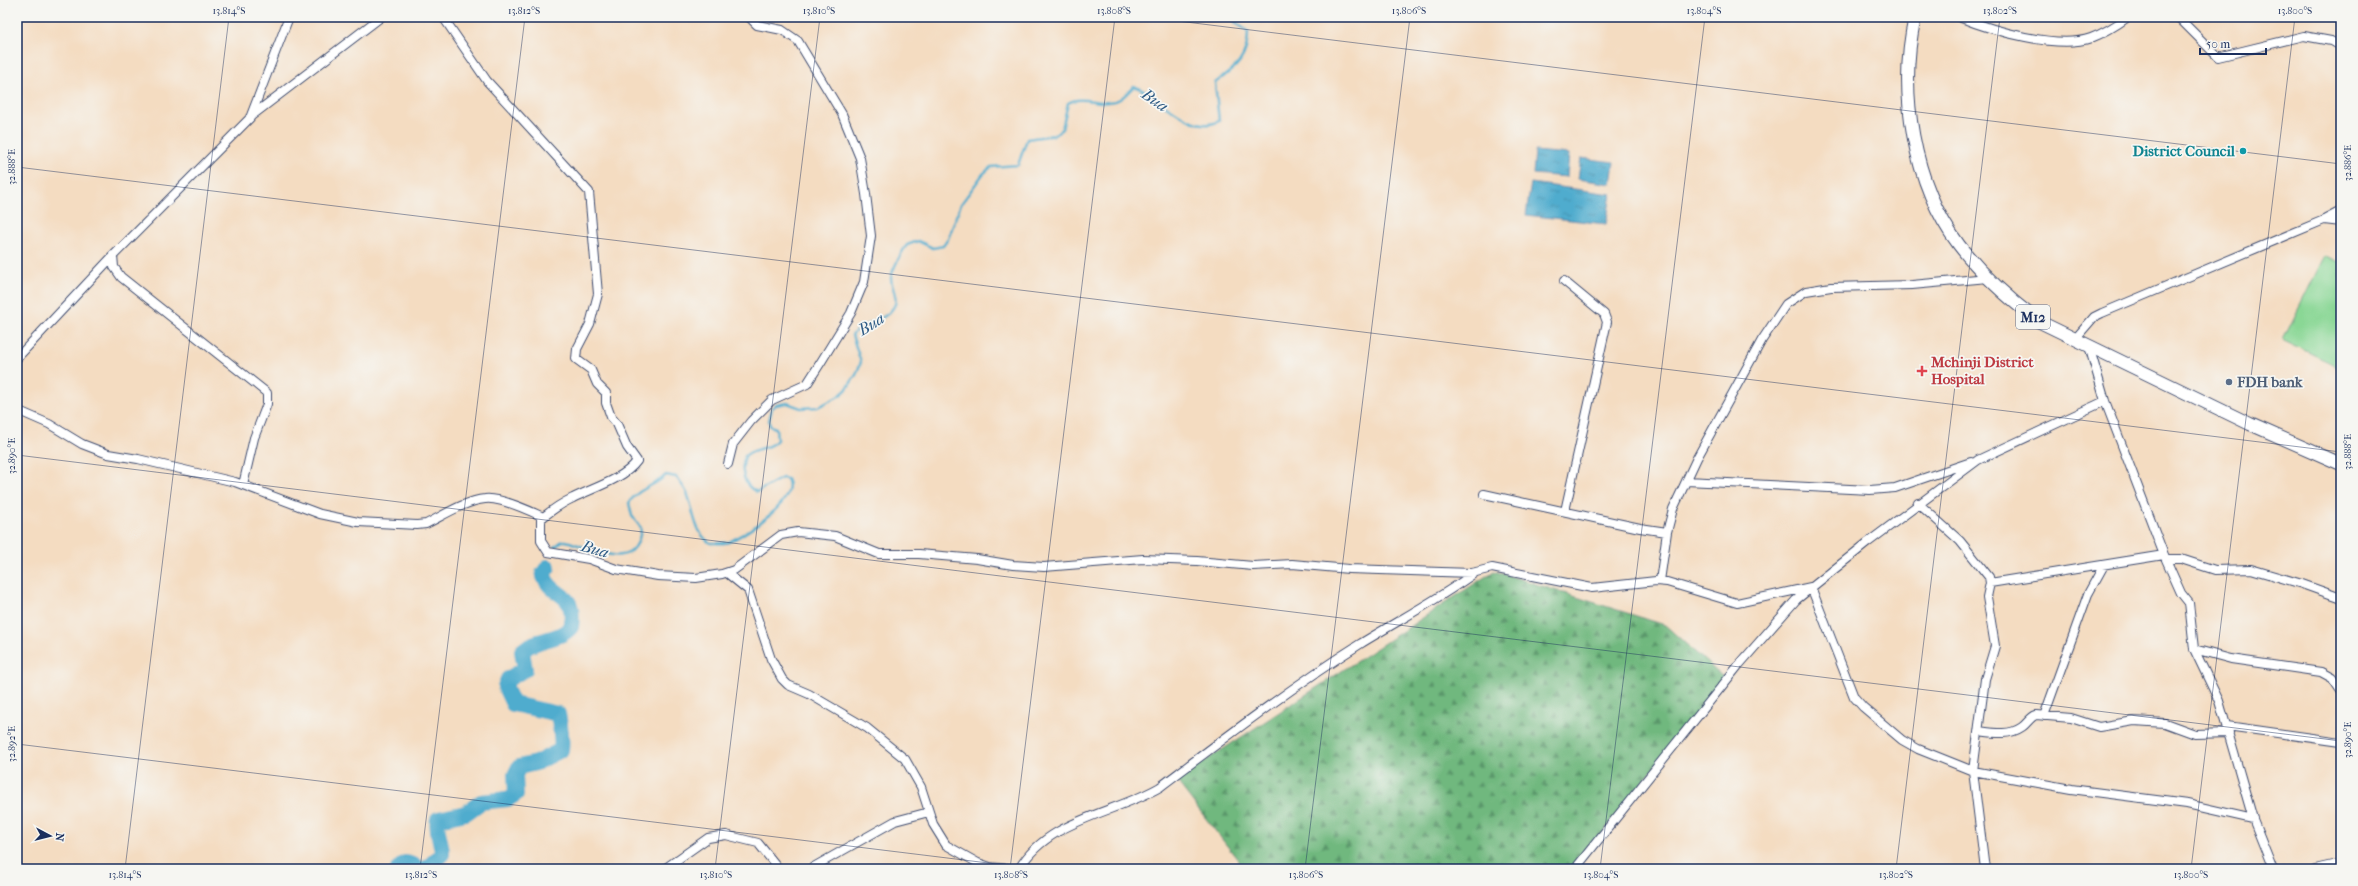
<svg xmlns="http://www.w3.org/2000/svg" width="2358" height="886" font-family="'IM FELL French Canon',serif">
  <defs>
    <pattern id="forest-firs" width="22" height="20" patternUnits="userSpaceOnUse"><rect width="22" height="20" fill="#6fb87e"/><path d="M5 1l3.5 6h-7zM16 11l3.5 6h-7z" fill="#5a966a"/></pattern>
    <pattern id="water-ripples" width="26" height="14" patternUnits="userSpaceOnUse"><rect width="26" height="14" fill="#50acce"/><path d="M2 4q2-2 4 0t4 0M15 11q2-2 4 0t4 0" fill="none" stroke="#428caa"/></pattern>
  </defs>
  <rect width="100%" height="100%" fill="#f6f6f2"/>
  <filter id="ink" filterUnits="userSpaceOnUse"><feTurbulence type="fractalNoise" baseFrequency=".025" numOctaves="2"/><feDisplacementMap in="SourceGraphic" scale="8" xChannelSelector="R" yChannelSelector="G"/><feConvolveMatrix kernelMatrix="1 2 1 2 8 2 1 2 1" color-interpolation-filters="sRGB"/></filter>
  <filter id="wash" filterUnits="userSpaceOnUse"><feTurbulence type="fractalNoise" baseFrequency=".012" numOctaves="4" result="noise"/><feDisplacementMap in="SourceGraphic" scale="16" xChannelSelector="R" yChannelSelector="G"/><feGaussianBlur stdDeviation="0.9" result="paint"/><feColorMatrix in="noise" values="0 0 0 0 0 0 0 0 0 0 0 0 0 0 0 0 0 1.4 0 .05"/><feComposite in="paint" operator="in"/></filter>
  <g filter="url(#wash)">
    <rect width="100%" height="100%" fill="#f4dcc1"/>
    <!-- forest -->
    <path fill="url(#forest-firs)" stroke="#45746e" d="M 1494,571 L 1665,625 L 1725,679 L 1574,869 L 1245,869 L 1176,780 Z"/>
    <!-- green -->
    <path fill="#8ad795" stroke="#52837a" d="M 2325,255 L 2341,263 L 2341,368 L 2283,340 Z"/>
    <!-- water -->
    <path fill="url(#water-ripples)" stroke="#366e96" d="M 1535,151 L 1569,154 L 1567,177 L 1533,174 Z
      M 1581,158 L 1614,162 L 1611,184 L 1578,179 Z
      M 1531,183 L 1611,194 L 1606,224 L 1526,215 Z"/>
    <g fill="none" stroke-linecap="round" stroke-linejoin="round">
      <!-- stream -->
      <path stroke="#50acce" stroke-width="2.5" d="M 555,547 L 562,541 L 566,541 C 594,549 637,575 641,528 L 632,516 L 629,503 C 638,488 654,487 666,475 L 676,477 C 680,482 684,487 687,493 C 694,510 693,531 710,543 C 716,543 723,544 729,542 C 746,533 799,502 787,479 L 782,478 L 757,492 C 743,486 740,469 745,456 C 754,447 769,450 777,440 L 776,428 L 770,426 L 769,421 L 772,408 L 776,405 L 787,403 L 801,408 L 818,407 L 839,396 L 846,390 L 856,375 L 861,362 L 852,335 C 863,322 884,322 893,308 C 900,299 891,288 891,278 C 892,270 902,251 907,245 L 918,241 L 933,248 L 943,246 L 948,239 L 961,204 L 983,174 L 991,167 L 1018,165 L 1027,139 L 1054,135 L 1062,129 L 1068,103 C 1083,94 1103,108 1120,99 C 1125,96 1130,90 1134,86 C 1158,95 1193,136 1219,121 L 1215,83 C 1236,68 1248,59 1248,32 L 1229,17"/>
      <!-- river -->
      <path stroke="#50acce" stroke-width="16" d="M 398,869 L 405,863 L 414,865 L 418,869
        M 426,869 L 442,854 C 442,841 435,831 438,819 L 466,813 L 481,802 L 508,799 L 516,794 L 515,775 L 519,767 L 536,763 L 561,750 C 563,740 560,725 558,714 L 513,704 L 505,687 L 508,679 L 525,669 L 522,651 C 537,637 558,642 571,627 C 576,588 553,601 543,574 L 548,567"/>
    </g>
  </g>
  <g filter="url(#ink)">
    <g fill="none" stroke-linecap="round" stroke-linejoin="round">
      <!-- minor casing -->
      <g stroke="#3c496d" stroke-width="10">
        <path id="minor" d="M 443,17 L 487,81 L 589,192 L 598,294 L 590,324 L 577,349 L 576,359 L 591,370 L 597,384 L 606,393 L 606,403 L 611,417 L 617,424 L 627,447 L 637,461 C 624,479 593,488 573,498 C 562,503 552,510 542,518
          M 1959,17 C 1991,30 2058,50 2091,38 C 2104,33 2117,25 2128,17
          M 2178,17 L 2218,57 L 2304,36 L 2331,41 L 2341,47
          M 250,117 L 381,17
          M 2324,220 L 2341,222
          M 113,255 L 114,267 L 121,277 L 267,393 L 267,404 L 254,438 L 243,485
          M 1564,281 L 1604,314 L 1607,322 L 1565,511
          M 2075,339 L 2094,317 L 2102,313 L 2324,220 L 2341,211
          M 2089,346 L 2105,401 L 2164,555 L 2181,593 L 2189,603 L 2194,649 L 2219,701 L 2253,819 L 2273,869
          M 17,358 L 110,259 L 250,118 L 289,17
          M 17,410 L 49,424 L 82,444 L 108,454 L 138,459 L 235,482 L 320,514 L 358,522 L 417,525 L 426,524 C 444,515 465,501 485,499 C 498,497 528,510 541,516 L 541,541 L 548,552 L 589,559 L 616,569 L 658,576 L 696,578 L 722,574 L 734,570 L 781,535 L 798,532 L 835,536 L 879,554 L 919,554 L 977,559 L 1013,565 L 1044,567 L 1143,559 L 1197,561 L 1253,566 L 1292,564 L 1349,569 L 1472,573 L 1492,568 L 1592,588 L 1656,581 L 1667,582 L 1737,603 L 1811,587
          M 728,464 L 733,444 L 751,421 L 772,400 L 807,384 L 821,362 L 851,313 L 864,282 L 871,236 L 866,194 L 860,158 L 842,114 L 798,41 L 782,30 L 757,25 L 749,17
          M 1686,481 L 1870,490 L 1895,488 L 1971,462
          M 1484,494 L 1640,528 L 1667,532
          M 1918,503 L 1960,541 L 1989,577 L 1990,583 L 1987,597 L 1995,646 L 1985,679 L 1973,771 L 1985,869
          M 2166,559 L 2181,559 L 2215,570 L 2251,569 L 2302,584 L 2341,598
          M 727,573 L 748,590 L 771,659 L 782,679 L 788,685 L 809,694 L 867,728 L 905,759 L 921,787 L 933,824 L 946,845 L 978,863 L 990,867 L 1009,869
          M 1660,581 L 1667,532 L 1673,509 L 1697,458 L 1762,340 L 1786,304 L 1806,291 L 1831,287 L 1912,285 L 1988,278
          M 1990,583 L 2164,555
          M 1811,587 L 1854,697 L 1863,707 L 1902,740 L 1918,749 L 1973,771 L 2071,789 L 2187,804 L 2253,819
          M 2194,649 L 2231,659 L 2321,672 L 2332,678 L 2341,691
          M 2044,716 L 2088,594 L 2104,565
          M 2227,726 L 2341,742
          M 1979,731 C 1994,733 2009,736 2022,727 C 2027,724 2030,717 2036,715 L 2071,718 L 2099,727 L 2134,721 L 2165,723 L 2195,734 L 2229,733
          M 669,869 L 667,867 L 708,838 L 726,835 L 758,843 L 779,869
          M 810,869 L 895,821 L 929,812
          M 1019,869 C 1048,819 1114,814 1160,787 C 1225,738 1290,688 1360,644 C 1399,620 1439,599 1476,572
          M 1575,869 L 1738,666 L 1796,600 L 1867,543 L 1978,460 L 2105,401
          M 2315,869 L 2341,863"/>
      </g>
      <!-- highway casing -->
      <g stroke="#3c496d" stroke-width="14">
        <path id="highway" d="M 1915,17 C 1898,91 1913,184 1959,245 C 1982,275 2009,299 2038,321 L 2250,424 L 2341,464"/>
      </g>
      <!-- minor -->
      <use href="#minor" stroke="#fff" stroke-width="8"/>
      <!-- highway -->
      <use href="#highway" stroke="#fff" stroke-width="12"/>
    </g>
  </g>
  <!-- ticks -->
  <path fill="none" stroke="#1b2f5e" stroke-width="1" stroke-opacity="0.45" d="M 1145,17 L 2341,164M 17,167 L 2341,452M 17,455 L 2341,741M 17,744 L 1037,869M 125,869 L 229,17M 420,869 L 525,17M 715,869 L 820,17M 1010,869 L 1115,17M 1305,869 L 1410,17M 1600,869 L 1705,17M 1896,869 L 2000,17M 2191,869 L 2295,17"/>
  <!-- markers -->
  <circle fill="#0f9aa8" stroke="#f6f6f2" stroke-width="1.5" cx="2243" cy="151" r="4"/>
  <path fill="#e0444e" stroke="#f6f6f2" stroke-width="1.5" d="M1920 365h4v4h4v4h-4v4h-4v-4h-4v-4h4z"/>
  <circle fill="#5c6f8a" stroke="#f6f6f2" stroke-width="1.5" cx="2229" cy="382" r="4"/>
  <g text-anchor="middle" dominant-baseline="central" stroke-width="3.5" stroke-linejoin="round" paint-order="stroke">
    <!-- shield labels -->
    <rect fill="#f6f6f2" stroke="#5d6b8a" stroke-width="1" x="2016" y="305" width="34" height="24" rx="3"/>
    <g font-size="14" font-weight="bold" fill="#1b2f5e">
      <text x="2033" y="317">M12</text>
    </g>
    <!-- culture labels -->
    <g font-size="15" font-weight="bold" fill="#0d838f" stroke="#f6f6f2" text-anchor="end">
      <text x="2235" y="151">District Council</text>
    </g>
    <!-- health labels -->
    <g font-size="15" font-weight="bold" fill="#be3a42" stroke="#f6f6f2" text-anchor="start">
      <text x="1931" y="362">Mchinji District<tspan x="1931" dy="17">Hospital</tspan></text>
    </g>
    <!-- service labels -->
    <g font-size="15" font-weight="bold" fill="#4e5e75" stroke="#f6f6f2" text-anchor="start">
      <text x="2237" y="382">FDH bank</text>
    </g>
    <!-- water labels -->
    <g font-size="16" font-style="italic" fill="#2e5b85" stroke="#f6f6f2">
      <text transform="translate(1155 100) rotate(34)">Bua</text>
      <text transform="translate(871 324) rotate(-32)">Bua</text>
      <text transform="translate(595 549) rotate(16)">Bua</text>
    </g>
  </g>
  <!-- margin -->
  <rect width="2358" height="886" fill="none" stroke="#f6f6f2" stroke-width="44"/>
  <!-- north arrow -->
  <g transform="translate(50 836) rotate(97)" stroke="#f6f6f2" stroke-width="3" paint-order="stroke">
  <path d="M0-3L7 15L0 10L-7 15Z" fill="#1b2f5e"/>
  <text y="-6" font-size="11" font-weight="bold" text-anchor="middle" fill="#1b2f5e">N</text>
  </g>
  <!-- scale -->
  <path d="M2200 48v6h66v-6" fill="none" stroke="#1b2f5e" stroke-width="2"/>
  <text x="2206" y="48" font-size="12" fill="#1b2f5e" stroke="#f6f6f2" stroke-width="3" paint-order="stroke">50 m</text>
  <rect x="22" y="22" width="2314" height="842" fill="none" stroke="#1b2f5e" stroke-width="1.5"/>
  <g font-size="10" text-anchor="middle" fill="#1b2f5e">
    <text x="229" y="14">13.814°S</text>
    <text x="524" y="14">13.812°S</text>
    <text x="819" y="14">13.810°S</text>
    <text x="1114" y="14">13.808°S</text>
    <text x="1409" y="14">13.806°S</text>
    <text x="1704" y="14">13.804°S</text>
    <text x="2000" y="14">13.802°S</text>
    <text x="2295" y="14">13.800°S</text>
    <text transform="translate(2347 163) rotate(-90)" y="4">32.886°E</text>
    <text transform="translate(11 167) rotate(-90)" y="4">32.888°E</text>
    <text transform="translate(2347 452) rotate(-90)" y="4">32.888°E</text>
    <text transform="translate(11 456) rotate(-90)" y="4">32.890°E</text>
    <text transform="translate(2347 740) rotate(-90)" y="4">32.890°E</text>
    <text transform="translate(11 744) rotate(-90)" y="4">32.892°E</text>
    <text x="125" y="878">13.814°S</text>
    <text x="421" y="878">13.812°S</text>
    <text x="716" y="878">13.810°S</text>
    <text x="1011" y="878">13.808°S</text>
    <text x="1306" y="878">13.806°S</text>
    <text x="1601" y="878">13.804°S</text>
    <text x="1896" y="878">13.802°S</text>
    <text x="2191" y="878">13.800°S</text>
  </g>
</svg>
